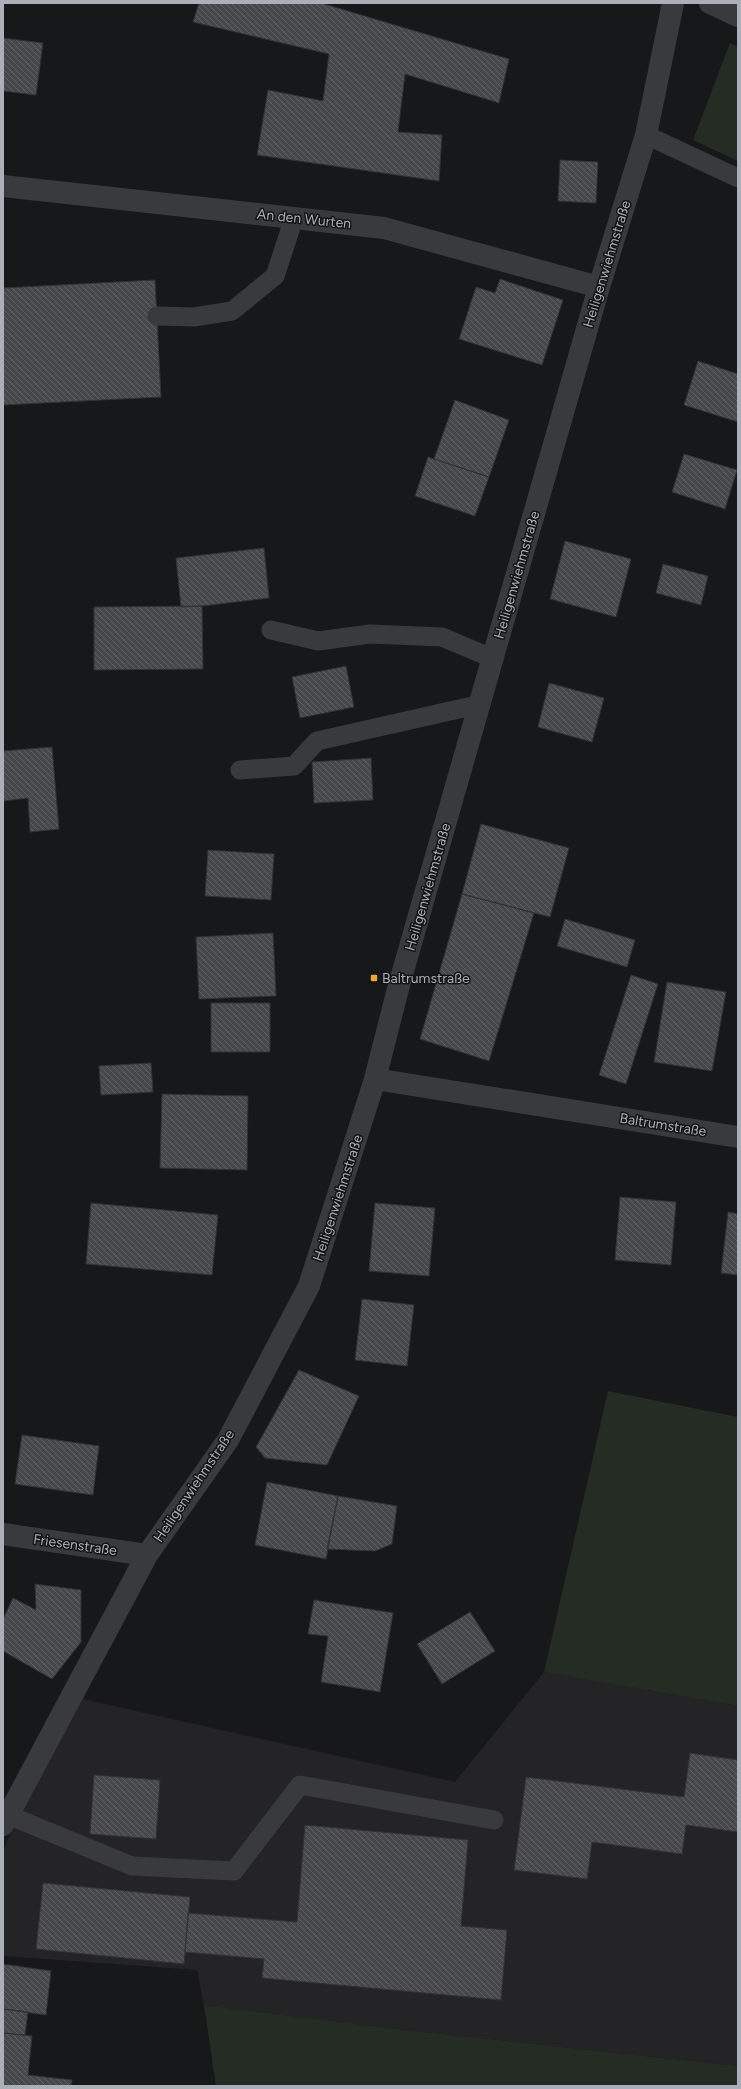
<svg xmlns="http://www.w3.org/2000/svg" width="741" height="2089" font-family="Figtree,sans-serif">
  <defs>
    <pattern id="building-back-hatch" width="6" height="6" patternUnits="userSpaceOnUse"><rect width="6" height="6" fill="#47484c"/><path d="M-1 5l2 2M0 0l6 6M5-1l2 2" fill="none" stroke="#5f6064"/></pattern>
  </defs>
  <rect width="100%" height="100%" fill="#171819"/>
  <!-- built -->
  <path fill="#242426" d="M 544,1672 L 738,1706 L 738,2066 L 405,2030 L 204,2005 L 197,1970 L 3,1956 L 3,1850 L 78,1698 L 455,1782 Z"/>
  <!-- grass -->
  <path fill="#242c24" d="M 730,43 L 738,47 L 738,161 L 693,140 Z
    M 608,1391 L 738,1417 L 738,1706 L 544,1672 Z
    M 204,2005 L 405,2030 L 738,2066 L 738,2086 L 216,2086 Z"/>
  <!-- building -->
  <path fill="url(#building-back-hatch)" stroke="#323235" d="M 199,3 L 321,3 L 509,59 L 499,103 L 405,74 L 398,132 L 442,135 L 439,181 L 257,155 L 268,90 L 323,101 L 329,54 L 193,22 Z
    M 3,38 L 43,43 L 36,95 L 3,91 Z
    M 560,160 L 598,162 L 596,203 L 558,201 Z
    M 500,279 L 563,300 L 542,365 L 459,339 L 476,287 L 495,293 Z
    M 155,280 L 161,397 L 3,405 L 3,288 Z
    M 698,361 L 738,374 L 738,422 L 684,405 Z
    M 455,400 L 509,420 L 489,477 L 434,459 Z
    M 684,454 L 737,470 L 725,509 L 672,492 Z
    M 428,457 L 489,477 L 475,516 L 415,496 Z
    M 565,541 L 631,559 L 616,617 L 550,599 Z
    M 264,548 L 269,598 L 202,606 L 181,607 L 176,558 Z
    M 663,564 L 708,576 L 701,605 L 656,593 Z
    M 202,606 L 203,669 L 94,670 L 94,607 Z
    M 346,666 L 354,707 L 300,718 L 292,677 Z
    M 549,683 L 604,698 L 592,742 L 538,727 Z
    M 52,747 L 59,829 L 30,832 L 28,798 L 3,801 L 3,751 Z
    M 371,758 L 373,800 L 314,803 L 312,762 Z
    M 481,824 L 569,848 L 550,917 L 462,894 Z
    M 208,850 L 274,854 L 271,900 L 205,896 Z
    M 462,894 L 534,913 L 489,1061 L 420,1039 Z
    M 565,919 L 635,940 L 627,967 L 557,946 Z
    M 273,933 L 276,996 L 199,999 L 196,937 Z
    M 631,975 L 658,984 L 626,1084 L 599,1075 Z
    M 667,982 L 726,992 L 712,1071 L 654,1062 Z
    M 211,1003 L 270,1003 L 270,1052 L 211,1052 Z
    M 151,1063 L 153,1092 L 101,1095 L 99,1066 Z
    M 162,1094 L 248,1096 L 247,1170 L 160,1168 Z
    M 620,1197 L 676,1202 L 671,1265 L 615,1260 Z
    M 91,1203 L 218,1215 L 212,1275 L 86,1264 Z
    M 375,1203 L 435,1208 L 429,1276 L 369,1271 Z
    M 728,1212 L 738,1214 L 738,1275 L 721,1273 Z
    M 362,1299 L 414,1305 L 407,1366 L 355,1360 Z
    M 299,1370 L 359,1396 L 327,1465 L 265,1458 L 256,1447 Z
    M 22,1435 L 99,1446 L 93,1495 L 15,1484 Z
    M 267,1482 L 338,1496 L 326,1559 L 255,1545 Z
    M 338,1496 L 397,1506 L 392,1544 L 375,1551 L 327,1549 Z
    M 35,1584 L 81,1590 L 81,1642 L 52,1679 L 3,1651 L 3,1619 L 13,1598 L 36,1610 Z
    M 314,1600 L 393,1613 L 380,1692 L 321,1682 L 328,1636 L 308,1634 Z
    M 470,1612 L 495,1651 L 442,1684 L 417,1644 Z
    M 690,1753 L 738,1760 L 738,1832 L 686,1825 L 682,1854 L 592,1842 L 587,1879 L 514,1870 L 526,1777 L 684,1797 Z
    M 94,1775 L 160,1780 L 156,1839 L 90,1834 Z
    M 305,1825 L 468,1840 L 461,1926 L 507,1930 L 501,2000 L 262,1978 L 264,1959 L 185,1952 L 188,1913 L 297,1922 Z
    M 43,1883 L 190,1897 L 184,1964 L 36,1949 Z
    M 3,1964 L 51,1971 L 46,2015 L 3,2009 Z
    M 3,2009 L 28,2012 L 25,2035 L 3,2033 Z
    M 3,2033 L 32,2036 L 28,2075 L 72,2080 L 71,2086 L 3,2086 Z"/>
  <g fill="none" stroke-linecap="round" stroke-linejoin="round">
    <!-- service -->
    <path stroke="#393a3e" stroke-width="19" d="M 646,135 L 738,178
      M 157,316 L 194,317 L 232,311 L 275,276 L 294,218
      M 271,630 L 318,641 L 370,634 L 442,637 L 494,659
      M 240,770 L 294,766 L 317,741 L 481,704
      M 8,1815 L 132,1866 L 234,1871 L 300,1785 L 494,1820"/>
    <!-- minor -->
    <path stroke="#393a3e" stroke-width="22" d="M 710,3 L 738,16
      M 3,186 L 384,228 L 599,287
      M 375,1079 L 738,1137
      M 3,1534 L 147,1555
      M 3,1825 L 147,1555 L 228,1440 L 309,1286 L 375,1079 L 399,985 L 599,287 L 646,135 L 673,3"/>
  </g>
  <!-- markers -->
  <rect fill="#e5a544" stroke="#121314" stroke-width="1.5" x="370" y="974" width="8" height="8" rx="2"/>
  <g text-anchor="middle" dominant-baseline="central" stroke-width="3" stroke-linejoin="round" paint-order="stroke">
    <!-- street labels -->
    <g font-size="14" fill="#abb0b8" stroke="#121314">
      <text transform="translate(304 219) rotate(6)">An den Wurten</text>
      <text transform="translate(607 264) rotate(-73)">Heiligenwiehmstraße</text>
      <text transform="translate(517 575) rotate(-74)">Heiligenwiehmstraße</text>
      <text transform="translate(428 887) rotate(-74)">Heiligenwiehmstraße</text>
      <text transform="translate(663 1125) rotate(9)">Baltrumstraße</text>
      <text transform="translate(338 1198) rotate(-72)">Heiligenwiehmstraße</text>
      <text transform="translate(194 1486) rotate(-56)">Heiligenwiehmstraße</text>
      <text transform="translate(75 1545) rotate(8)">Friesenstraße</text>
    </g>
    <!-- poi labels -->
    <g font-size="14" fill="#abb0b8" stroke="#121314" text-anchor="start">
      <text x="382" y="978">Baltrumstraße</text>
    </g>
  </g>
  <!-- border -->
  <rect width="741" height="2089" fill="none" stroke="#abb0b8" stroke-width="8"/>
</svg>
